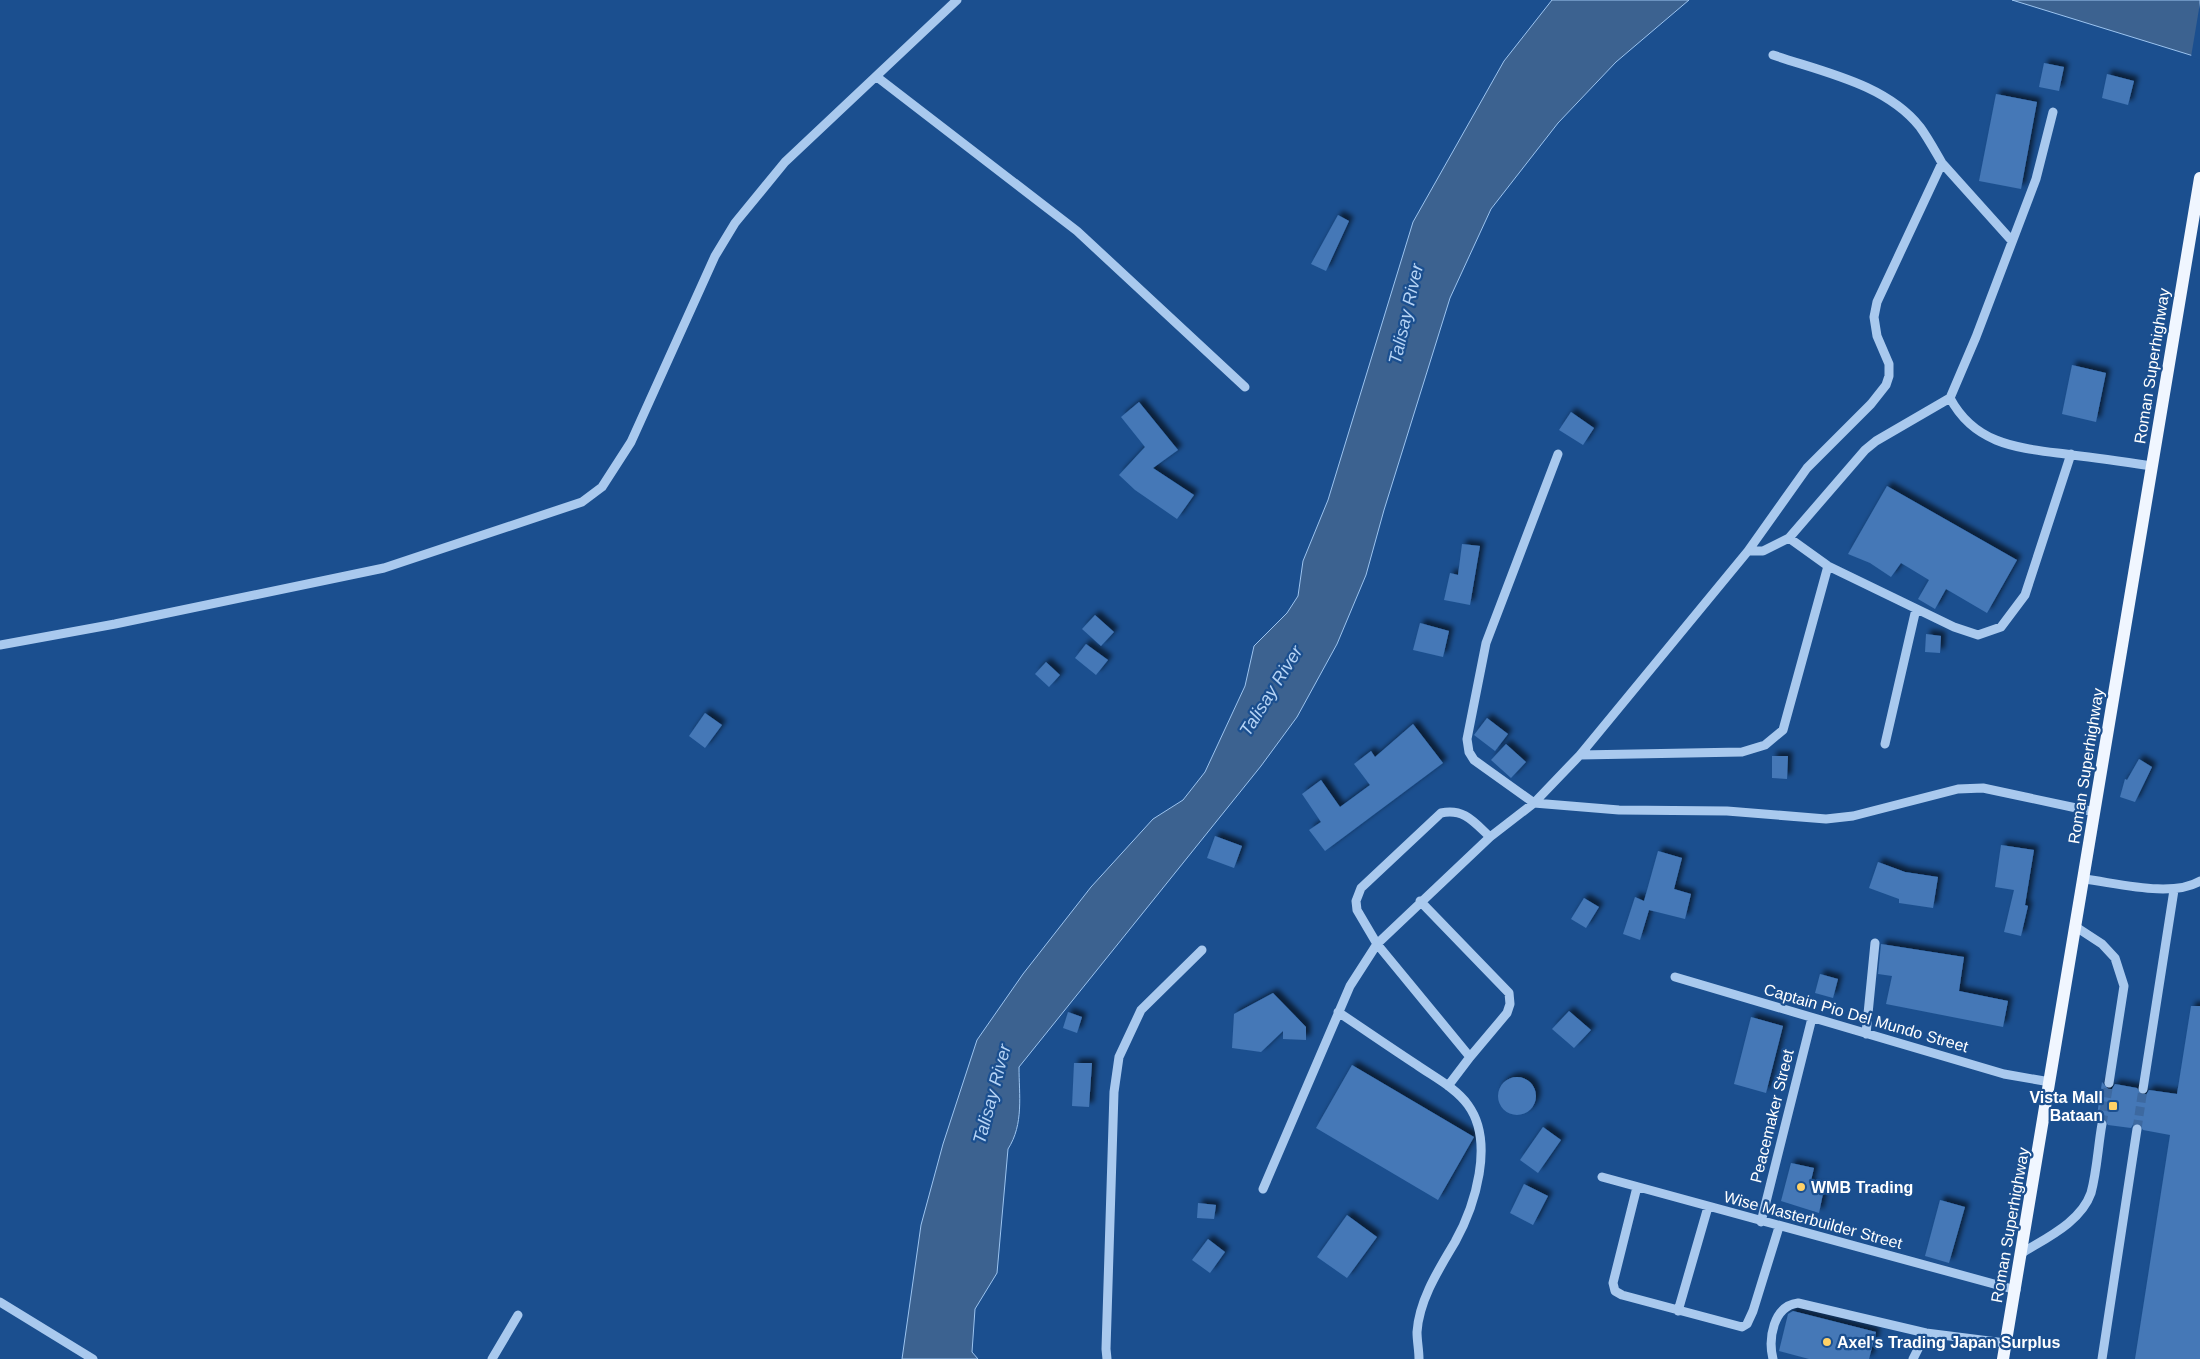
<svg xmlns="http://www.w3.org/2000/svg" width="2200" height="1359" font-family="Arial,sans-serif">
  <defs>
    <filter id="shadow"><feDropShadow dx="4.5" dy="-4.5" stdDeviation="2.5" flood-color="#0009"/></filter>
  </defs>
  <rect width="100%" height="100%" fill="#1b4f8f"/>
  <!-- water -->
  <path fill="#3c6290" stroke="#9cc4f0" d="M 1552,0 L 1689,0 L 1616,62 L 1558,123 L 1491,209 L 1450,298 L 1384,510 L 1366,575 L 1337,644 L 1297,717 L 1261,766 L 1019,1067 C 1019,1095 1024,1124 1008,1149 L 997,1273 L 975,1309 L 972,1352 L 978,1359 L 902,1359 L 921,1225 L 943,1144 L 977,1040 L 1023,974 L 1091,887 L 1153,819 L 1183,800 L 1205,772 L 1245,686 L 1254,646 L 1287,613 L 1298,596 L 1303,561 L 1328,500 L 1413,222 L 1504,61 Z
    M 2012,0 L 2200,0 L 2200,58 Z"/>
  <!-- pier -->
  <path fill="#1b4f8f" d="M 2200,3 L 2200,60 L 2191,57 Z"/>
  <!-- building -->
  <path fill="#4478b7" filter="url(#shadow)" d="M 2044,63 L 2064,67 L 2059,91 L 2039,87 Z
    M 2107,74 L 2134,81 L 2128,105 L 2102,98 Z
    M 1996,94 L 2037,102 L 2021,189 L 1979,181 Z
    M 1338,215 L 1349,221 L 1326,271 L 1311,264 Z
    M 2072,365 L 2106,373 L 2096,422 L 2062,414 Z
    M 1139,402 L 1178,450 L 1153,468 L 1194,495 L 1177,519 L 1135,490 L 1119,475 L 1145,447 L 1121,417 Z
    M 1571,412 L 1594,428 L 1583,445 L 1559,430 Z
    M 1887,486 L 2017,560 L 1987,613 L 1946,589 L 1935,609 L 1918,599 L 1929,580 L 1901,563 L 1891,577 L 1870,563 L 1848,554 Z
    M 1462,544 L 1480,546 L 1470,605 L 1444,600 L 1450,573 L 1458,575 Z
    M 1095,615 L 1114,632 L 1101,646 L 1082,629 Z
    M 1420,623 L 1449,631 L 1443,657 L 1413,650 Z
    M 1926,634 L 1941,636 L 1940,653 L 1925,652 Z
    M 1086,644 L 1108,660 L 1096,675 L 1075,658 Z
    M 1046,662 L 1060,675 L 1049,687 L 1035,674 Z
    M 705,713 L 722,725 L 705,748 L 689,736 Z
    M 1487,718 L 1508,734 L 1495,751 L 1474,735 Z
    M 1413,724 L 1443,763 L 1325,851 L 1309,830 L 1321,822 L 1302,794 L 1321,780 L 1340,807 L 1370,785 L 1354,764 L 1371,751 L 1375,757 Z
    M 1506,744 L 1526,762 L 1511,778 L 1491,760 Z
    M 1772,756 L 1788,756 L 1787,779 L 1772,778 Z
    M 2139,759 L 2152,767 L 2135,802 L 2120,797 L 2125,779 L 2127,780 Z
    M 1215,836 L 1242,846 L 1234,868 L 1207,858 Z
    M 2001,845 L 2034,850 L 2025,905 L 2028,906 L 2021,936 L 2004,932 L 2014,890 L 1995,887 Z
    M 1658,851 L 1682,858 L 1674,889 L 1691,894 L 1685,919 L 1649,910 L 1640,940 L 1623,934 L 1635,897 L 1644,901 Z
    M 1878,862 L 1905,872 L 1938,877 L 1933,908 L 1899,903 L 1899,899 L 1869,888 Z
    M 1584,898 L 1599,907 L 1586,928 L 1571,919 Z
    M 1881,944 L 1964,957 L 1959,991 L 2008,1001 L 2003,1027 L 1886,1004 L 1892,976 L 1878,974 Z
    M 1820,974 L 1838,979 L 1833,998 L 1815,993 Z
    M 1273,993 L 1306,1027 L 1306,1040 L 1283,1039 L 1283,1031 L 1261,1052 L 1232,1048 L 1234,1014 Z
    M 2191,1006 L 2200,1006 L 2200,1359 L 2135,1359 L 2170,1135 L 2143,1130 L 2138,1123 L 2134,1123 L 2131,1128 L 2108,1125 L 2103,1118 L 2096,1122 L 2102,1082 L 2108,1089 L 2112,1089 L 2115,1084 L 2137,1088 L 2142,1095 L 2146,1095 L 2149,1090 L 2177,1094 Z
    M 1569,1011 L 1591,1030 L 1574,1048 L 1552,1029 Z
    M 1068,1012 L 1082,1017 L 1077,1033 L 1063,1028 Z
    M 1751,1017 L 1783,1026 L 1766,1093 L 1734,1084 Z
    M 1074,1063 L 1092,1063 L 1089,1107 L 1072,1106 Z
    M 1352,1065 L 1474,1137 L 1438,1200 L 1316,1128 Z
    M1498 1096a19 19 0 1 1 38 0a19 19 0 1 1-38 0Z
    M 1543,1127 L 1561,1140 L 1538,1173 L 1520,1160 Z
    M 1791,1163 L 1814,1168 L 1810,1185 L 1824,1189 L 1819,1213 L 1781,1201 Z
    M 1524,1184 L 1548,1196 L 1533,1225 L 1510,1213 Z
    M 1940,1200 L 1965,1207 L 1949,1263 L 1925,1256 Z
    M 1198,1203 L 1216,1205 L 1214,1219 L 1197,1218 Z
    M 1347,1215 L 1377,1237 L 1347,1278 L 1317,1257 Z
    M 1208,1239 L 1225,1252 L 1210,1273 L 1192,1260 Z
    M 1793,1311 L 1876,1332 L 1869,1359 L 1809,1359 L 1779,1351 L 1788,1314 Z"/>
  <g fill="none" stroke-linecap="round" stroke-linejoin="round">
    <!-- minor-tunnel -->
    <path stroke="#3d69a0" stroke-width="9" stroke-dasharray="9 4.5" stroke-linecap="butt" d="M 2102,1124 L 2109,1083
      M 2137,1129 L 2143,1089"/>
    <!-- minor -->
    <path stroke="#a9c9ee" stroke-width="9" d="M 877,77 L 1077,231 L 1245,387
      M 1942,163 L 2012,241
      M 1950,398 L 1976,337 L 2036,179 L 2053,112
      M 1558,454 L 1486,643 L 1467,739 L 1469,752 L 1474,760 L 1534,803 L 1619,810 L 1727,811 L 1826,819 L 1853,816 L 1958,789 L 1983,788 L 2095,812
      M 1789,538 L 1828,566 L 1954,627 L 1978,635 L 2001,627 L 2025,595 L 2071,454
      M 1748,551 L 1807,468 L 1871,404 L 1886,385 L 1889,376 L 1889,364 L 1877,336 L 1874,317 L 1877,302 L 1942,163 C 1935,151 1928,138 1920,127 C 1886,84 1823,72 1773,55
      M 0,645 L 115,624 L 384,568 L 582,502 L 602,487 L 631,442 L 715,256 L 735,223 L 785,162 L 957,0
      M 1885,744 L 1916,609
      M 1580,755 L 1742,752 L 1765,745 L 1783,730 L 1828,566
      M 2084,879 C 2117,883 2172,898 2200,881
      M 1420,901 L 1509,993 L 1510,1004 L 1507,1013 L 1470,1057
      M 2076,927 L 2102,944 L 2115,958 L 2124,986 L 2109,1083
      M 1675,977 L 2004,1074 L 2050,1082
      M 1338,1012 C 1365,1030 1391,1048 1417,1065 C 1434,1077 1456,1088 1468,1105 C 1495,1142 1475,1206 1455,1242 C 1439,1269 1419,1300 1417,1332 C 1417,1341 1419,1350 1419,1359
      M 1866,1034 L 1875,943
      M 1448,1086 L 1470,1057 L 1377,944 L 1357,910 L 1356,901 L 1361,888 L 1441,813 C 1464,808 1474,822 1490,837
      M 2143,1089 L 2174,890
      M 1602,1177 L 2016,1290
      M 1637,1187 L 1613,1283 L 1615,1291 L 1622,1295 L 1742,1327 L 1747,1324 L 1753,1311 L 1779,1227
      M 1263,1189 L 1350,986 L 1377,944 L 1490,837 L 1534,803 L 1580,755 L 1748,551 L 1763,551 L 1789,538 L 1865,450 L 1876,441 L 1950,398 C 1976,447 2022,448 2072,455 C 2099,458 2126,462 2152,466
      M 1761,1222 L 1812,1018
      M 2022,1253 C 2046,1238 2081,1222 2091,1193 C 2097,1171 2098,1146 2102,1124
      M 0,1302 L 93,1359
      M 1678,1311 L 1708,1207
      M 492,1359 L 518,1315
      M 1107,1359 L 1106,1349 L 1114,1092 L 1119,1057 L 1141,1010 L 1202,950
      M 1773,1359 C 1768,1339 1773,1306 1798,1303 L 1926,1333 L 2005,1343
      M 1913,1359 L 1926,1333
      M 2102,1359 L 2137,1129"/>
    <!-- major -->
    <path stroke="#f0f6ff" stroke-width="12" d="M 2003,1359 L 2200,178"/>
  </g>
  <!-- markers -->
  <g fill="#ffd166" stroke="#1b4f8f" stroke-width="2">
    <rect x="2108" y="1101" width="10" height="10" rx="2.5"/>
    <circle cx="1801" cy="1187" r="5"/>
    <circle cx="1827" cy="1342" r="5"/>
  </g>
  <g text-anchor="middle" dominant-baseline="central" stroke-width="4.5" stroke-linejoin="round" paint-order="stroke">
    <!-- street labels -->
    <g font-size="16" fill="#fff" stroke="#1b4f8f">
      <text transform="translate(2152 366) rotate(-81)">Roman Superhighway</text>
      <text transform="translate(2086 766) rotate(-81)">Roman Superhighway</text>
      <text transform="translate(1866 1018) rotate(16)">Captain Pio Del Mundo Street</text>
      <text transform="translate(1772 1116) rotate(-76)">Peacemaker Street</text>
      <text transform="translate(1813 1220) rotate(15)">Wise Masterbuilder Street</text>
      <text transform="translate(2010 1225) rotate(-80)">Roman Superhighway</text>
    </g>
    <!-- poi labels -->
    <g font-size="16" font-weight="bold" fill="#fff" stroke="#1b4f8f" text-anchor="start">
      <text x="2103" y="1097" text-anchor="end">Vista Mall<tspan x="2103" dy="18">Bataan</tspan></text>
      <text x="1811" y="1187">WMB Trading</text>
      <text x="1837" y="1342">Axel's Trading Japan Surplus</text>
    </g>
    <!-- water labels -->
    <g font-size="18" font-style="italic" fill="#b5d3f5" stroke="#1b4f8f">
      <text transform="translate(1406 314) rotate(-77)">Talisay River</text>
      <text transform="translate(1271 691) rotate(-58)">Talisay River</text>
      <text transform="translate(992 1094) rotate(-75)">Talisay River</text>
    </g>
  </g>
</svg>
